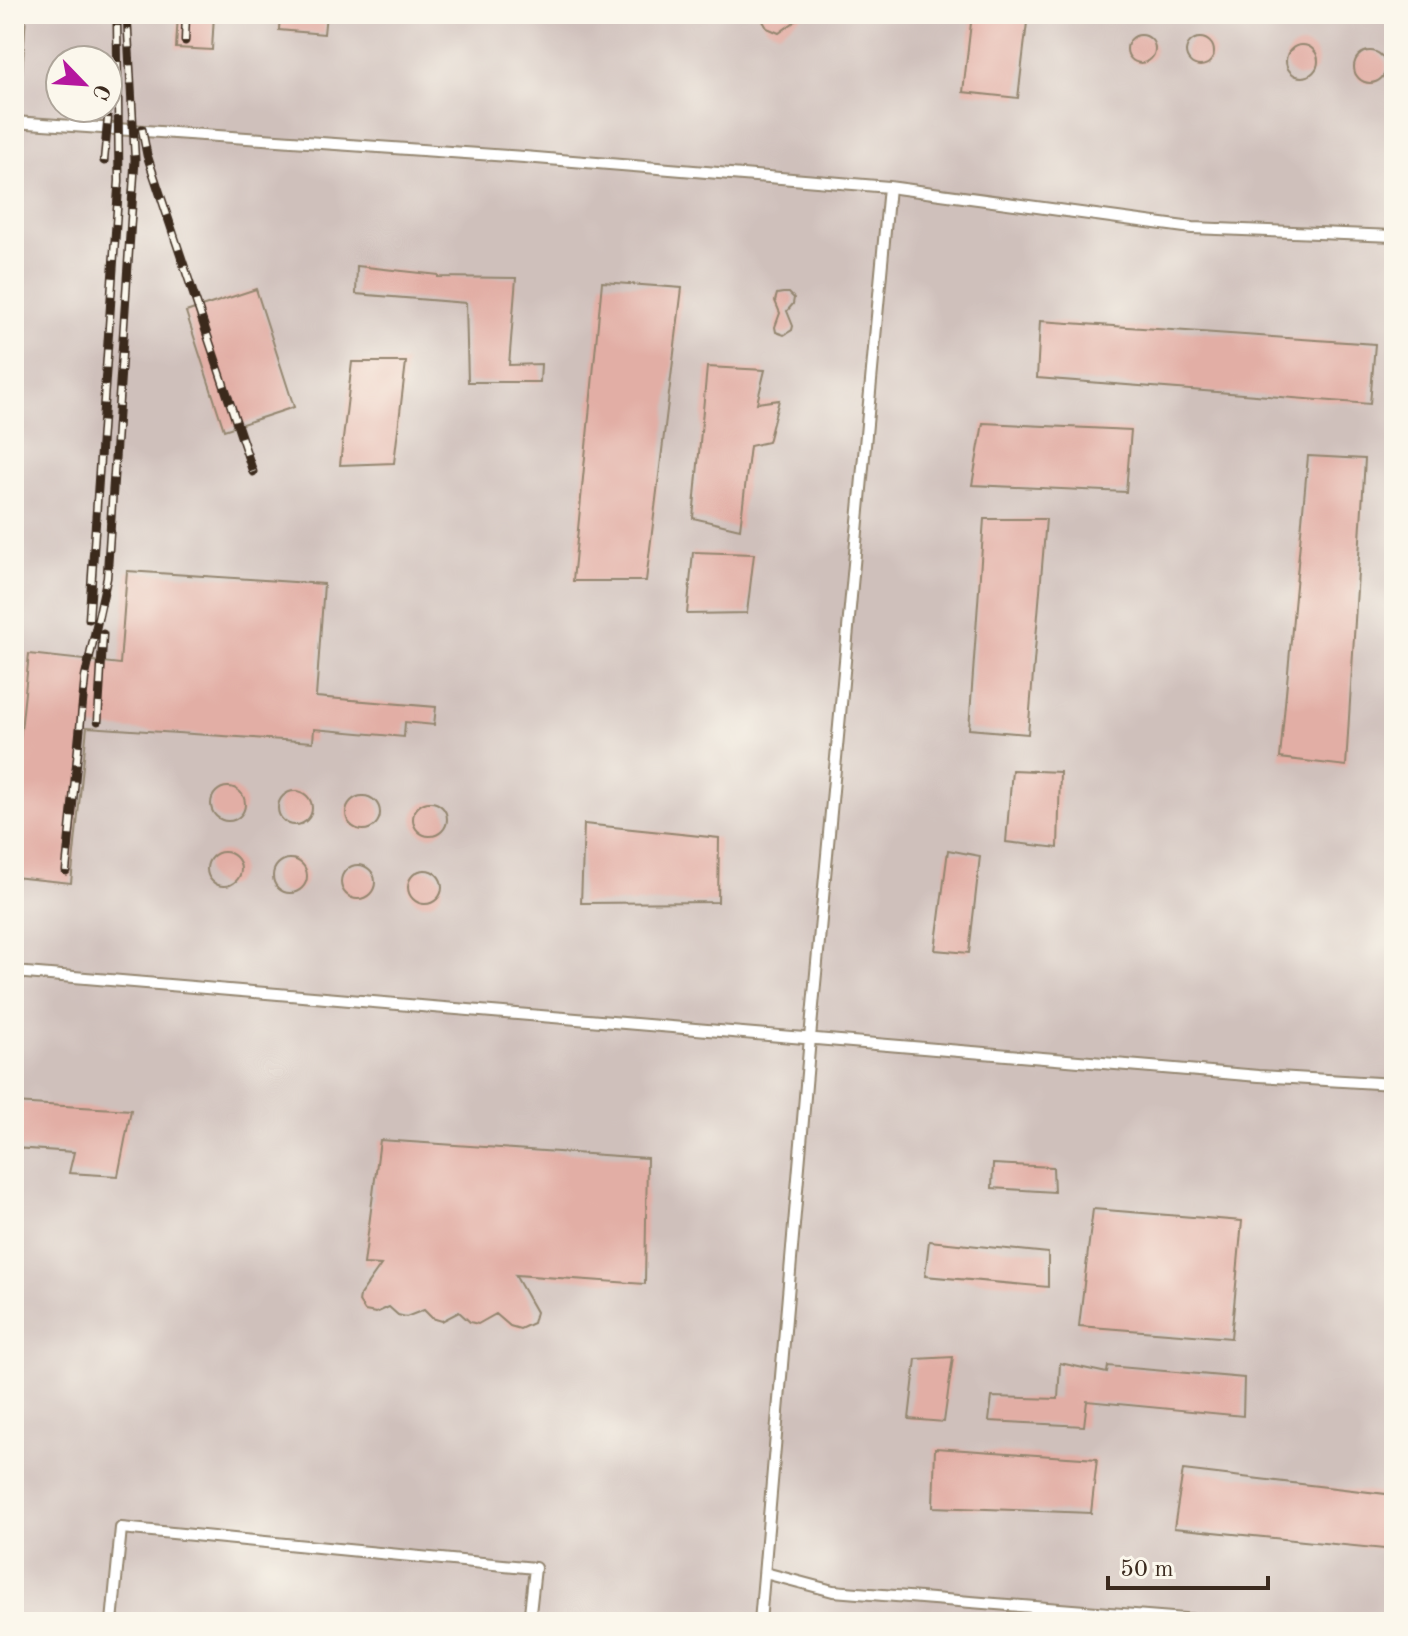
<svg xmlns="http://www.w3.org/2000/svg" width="1408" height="1636" font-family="'Old Standard TT',serif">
  <rect width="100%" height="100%" fill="#fbf7ec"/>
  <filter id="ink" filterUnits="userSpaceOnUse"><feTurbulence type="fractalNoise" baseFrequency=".0125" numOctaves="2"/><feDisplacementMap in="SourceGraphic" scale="16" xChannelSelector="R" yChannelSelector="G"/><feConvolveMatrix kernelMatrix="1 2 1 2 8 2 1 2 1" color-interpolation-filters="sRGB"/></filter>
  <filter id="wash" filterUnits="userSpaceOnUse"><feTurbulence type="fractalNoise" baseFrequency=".006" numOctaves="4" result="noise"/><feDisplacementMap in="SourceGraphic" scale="32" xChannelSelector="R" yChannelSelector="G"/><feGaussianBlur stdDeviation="1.8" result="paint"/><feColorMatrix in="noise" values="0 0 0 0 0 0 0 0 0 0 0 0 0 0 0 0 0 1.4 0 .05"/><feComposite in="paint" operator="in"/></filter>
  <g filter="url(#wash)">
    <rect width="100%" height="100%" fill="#eee2c2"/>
    <!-- industrial -->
    <path fill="#cfc0bb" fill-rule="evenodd" d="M 14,14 L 1394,14 L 1394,1622 L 14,1622 ZM 60,60 L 108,60 L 108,108 L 60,108 Z"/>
    <g id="blocks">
      <!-- building -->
      <path fill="#e2aea5" d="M 178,14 L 214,14 L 212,50 L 176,48 Z
        M 280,14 L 326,14 L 324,34 L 279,30 Z
        M 759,14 L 805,14 L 779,33 L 767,28 Z
        M 972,14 L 1028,14 L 1018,98 L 963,92 Z
        M1127 49a14 14 0 1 1 28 0a14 14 0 1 1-28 0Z
        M1186 52a14 14 0 1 1 28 0a14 14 0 1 1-28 0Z
        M1286 61a16 16 0 1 1 32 0a16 16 0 1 1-32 0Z
        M1354 67a16 16 0 1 1 32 0a16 16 0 1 1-32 0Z
        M 357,266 L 438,275 L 438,277 L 516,278 L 509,365 L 541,364 L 540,382 L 468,382 L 466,303 L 356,294 Z
        M 602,282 L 682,288 L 646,581 L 573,581 Z
        M 256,289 L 294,407 L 224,430 L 186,312 Z
        M 783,293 L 789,293 L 794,298 L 793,304 L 787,311 L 793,326 L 792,330 L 784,335 L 776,332 L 775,327 L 780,313 L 775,301 L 777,294 Z
        M 1040,321 L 1375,344 L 1370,404 L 1037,378 Z
        M 352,362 L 406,362 L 394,463 L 340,465 Z
        M 707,367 L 765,370 L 757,403 L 779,400 L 768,442 L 750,446 L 740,529 L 693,518 Z
        M 983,423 L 1131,430 L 1126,492 L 972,485 Z
        M 1308,456 L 1365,459 L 1346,766 L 1280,758 Z
        M 984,519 L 1046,519 L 1028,734 L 969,729 Z
        M 693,552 L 754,554 L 747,613 L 687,614 Z
        M 127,571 L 324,584 L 316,697 L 436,707 L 434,725 L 405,722 L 404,737 L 314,729 L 313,742 L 87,727 L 71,883 L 14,877 L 14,798 L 29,654 L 120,664 Z
        M 1012,770 L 1060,772 L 1058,848 L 1006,842 Z
        M211 804a17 17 0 1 1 34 0a17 17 0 1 1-34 0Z
        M278 808a17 17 0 1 1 34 0a17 17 0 1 1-34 0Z
        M346 813a17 17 0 1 1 34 0a17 17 0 1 1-34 0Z
        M413 819a17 17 0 1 1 34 0a17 17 0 1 1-34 0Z
        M 584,824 L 719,838 L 718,902 L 581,903 Z
        M 948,850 L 980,856 L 969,953 L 935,950 Z
        M207 869a17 17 0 1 1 34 0a17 17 0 1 1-34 0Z
        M273 876a17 17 0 1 1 34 0a17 17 0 1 1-34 0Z
        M341 882a17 17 0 1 1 34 0a17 17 0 1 1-34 0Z
        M408 887a17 17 0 1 1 34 0a17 17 0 1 1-34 0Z
        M 14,1103 L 131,1110 L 118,1176 L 69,1173 L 74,1152 L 14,1148 Z
        M 380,1140 L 647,1158 L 645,1284 L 515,1275 L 536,1312 L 533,1323 L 520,1329 L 510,1326 L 496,1314 L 478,1324 L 470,1322 L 459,1312 L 442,1321 L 432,1318 L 424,1310 L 406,1317 L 398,1315 L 389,1307 L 376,1313 L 365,1311 L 359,1302 L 360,1295 L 381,1265 L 364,1264 Z
        M 993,1164 L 1053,1167 L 1054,1192 L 992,1188 Z
        M 1093,1209 L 1242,1221 L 1231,1338 L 1079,1326 Z
        M 929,1241 L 1048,1253 L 1048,1287 L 925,1276 Z
        M 953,1357 L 944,1422 L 909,1419 L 916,1359 Z
        M 1060,1363 L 1107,1373 L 1108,1366 L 1244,1378 L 1243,1416 L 1087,1401 L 1084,1426 L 989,1421 L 992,1397 L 1058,1399 Z
        M 935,1448 L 1097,1459 L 1091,1513 L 933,1507 Z
        M 1183,1470 L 1394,1495 L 1394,1550 L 1174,1528 Z"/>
    </g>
  </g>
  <g filter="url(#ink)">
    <use href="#blocks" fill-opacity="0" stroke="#948670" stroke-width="2"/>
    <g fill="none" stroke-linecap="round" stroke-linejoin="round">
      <!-- lane casing -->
      <g stroke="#948670" stroke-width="14">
        <path id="lane" d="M 14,105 L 20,14
          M 14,122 L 524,157 L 889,187 L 1192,228 L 1394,236
          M 14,972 L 1259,1076 L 1394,1084
          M 765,1573 L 833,1591 L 1222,1622
          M 112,1622 L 121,1528 L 535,1568 L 529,1622
          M 760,1622 L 810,1038 L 889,187"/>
      </g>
      <!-- lane -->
      <use href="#lane" stroke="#fff" stroke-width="10"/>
      <!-- rail casing -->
      <g stroke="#3b2a1e" stroke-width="9">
        <path id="rail" d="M 185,41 L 186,14
          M 142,129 L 147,155 L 253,472
          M 104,161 L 108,118
          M 89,619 L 119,181 L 117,20
          M 98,721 L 103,634
          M 66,871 L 85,678 L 107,578 L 135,160 L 127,14"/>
      </g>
      <!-- rail -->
      <use href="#rail" stroke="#fbf7ec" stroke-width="6" stroke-dasharray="18" stroke-linecap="butt"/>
    </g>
  </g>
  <!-- margin -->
  <rect width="1408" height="1636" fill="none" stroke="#fbf7ec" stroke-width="48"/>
  <!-- north arrow -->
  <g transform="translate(84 84) rotate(115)"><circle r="38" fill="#fbf7ec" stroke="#aea59a" stroke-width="2"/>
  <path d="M0-6L14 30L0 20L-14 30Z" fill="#b5179e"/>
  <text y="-12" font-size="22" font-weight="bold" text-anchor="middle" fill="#3b2a1e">С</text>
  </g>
  <!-- scale -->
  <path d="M1108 1576v12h160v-12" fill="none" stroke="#3b2a1e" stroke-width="4"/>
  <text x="1120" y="1576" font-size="24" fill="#3b2a1e" stroke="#fbf7ec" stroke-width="6" paint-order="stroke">50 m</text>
</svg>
